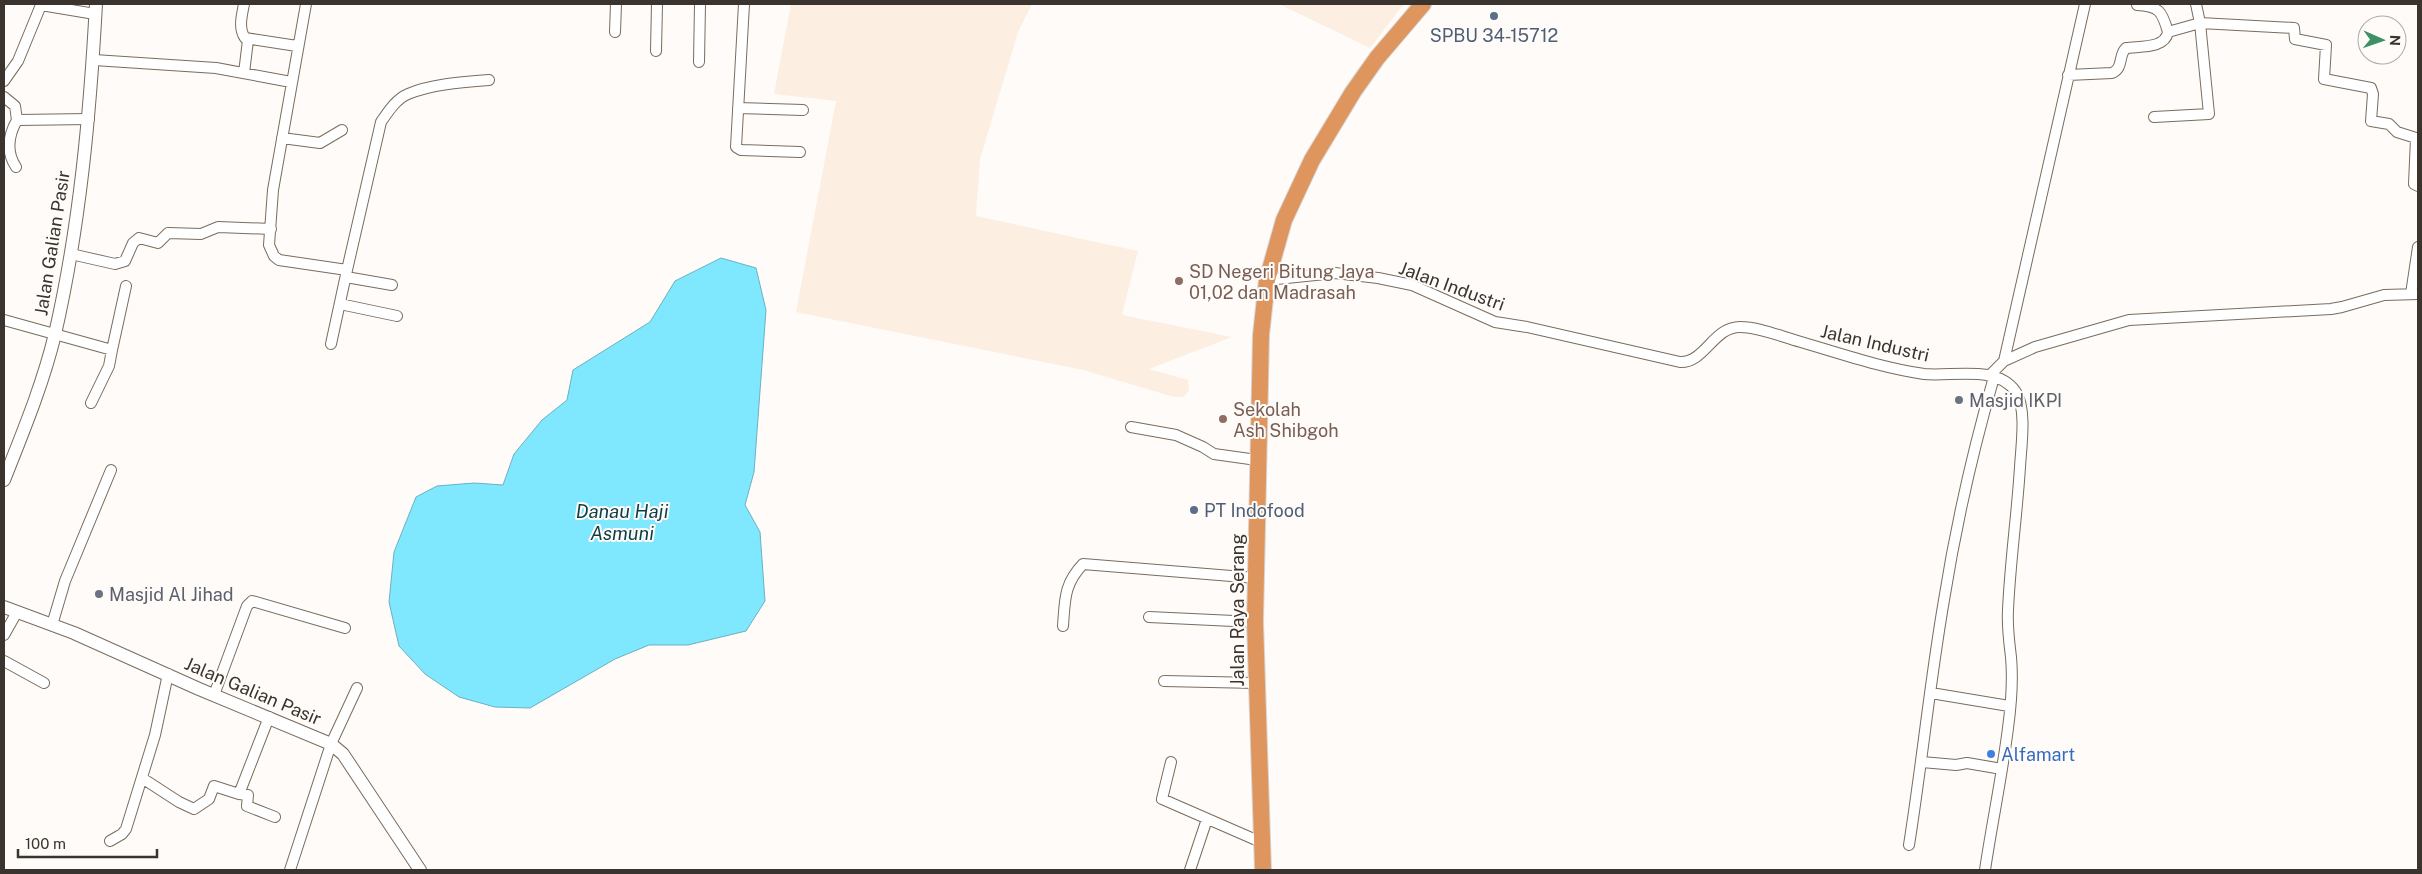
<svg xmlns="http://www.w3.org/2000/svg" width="2422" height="874" font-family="'Public Sans',sans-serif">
  <rect width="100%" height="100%" fill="#fefbf8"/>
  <!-- built -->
  <path fill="#fcefe2" d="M 791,4 L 1032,4 L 1018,32 L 980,159 L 976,216 L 1138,251 L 1122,315 L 1232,337 L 1149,369 L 1188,380 L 1189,390 L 1184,397 L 1174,397 L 1083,370 L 796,312 L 836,101 L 774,94 Z
    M 1279,4 L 1404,4 L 1370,48 Z"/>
  <!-- water -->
  <path fill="#7fe7fe" stroke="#6bb1c0" d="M 721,258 L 756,268 L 766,310 L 754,472 L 745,505 L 760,532 L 765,601 L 746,631 L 688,645 L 649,645 L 615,659 L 530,708 L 495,707 L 459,697 L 425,674 L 399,646 L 389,602 L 394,552 L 416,497 L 437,486 L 474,483 L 503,485 L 514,454 L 542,420 L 567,400 L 573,370 L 650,322 L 675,281 Z"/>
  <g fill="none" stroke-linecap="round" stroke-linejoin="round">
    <!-- minor casing -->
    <g stroke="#7a6c5e" stroke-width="12">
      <path id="minor" d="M 244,4 C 242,15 238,28 245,38 L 297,46
        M 306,4 L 273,190 L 269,245 L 274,256 L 279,260 L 347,270 L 331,344
        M 744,4 L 736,147 L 741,150 L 800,152
        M 615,32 L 616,4
        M 2168,32 L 2200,23 L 2196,4
        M 656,51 L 657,4
        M 94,60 L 216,68 L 291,82
        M 699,62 L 700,4
        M 244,73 L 248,40
        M 2068,75 L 2112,73 C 2124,68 2118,55 2126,48 C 2140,46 2165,49 2168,32 C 2162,11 2159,6 2137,5
        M 4,81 L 18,61 L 41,5 L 95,14
        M 4,97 L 15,106 L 17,120 L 89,119
        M 738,108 L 803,110
        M 2154,117 L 2209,114 L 2200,23 L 2294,28 L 2295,39 L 2326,45 L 2324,79 L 2371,88 L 2373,94 L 2371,121 L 2389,124 L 2397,132 L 2416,138 L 2414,184 L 2418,186
        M 282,138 L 320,143 L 342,130
        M 16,167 C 6,152 8,136 17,120
        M 71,254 L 115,264 L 125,261 L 133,243 L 139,238 L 158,243 L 168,233 L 201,234 L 218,227 L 271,229
        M 347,270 L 381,122 C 388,112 396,99 408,94 C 432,84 463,82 489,80
        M 346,277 L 392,285
        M 1267,280 L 1335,273 L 1378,278 L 1412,285 L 1495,322 L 1527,327 L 1680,362 C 1705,363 1713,327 1740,327 C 1760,327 1782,337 1801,342 C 1842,354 1882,368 1924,374 C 1952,377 1997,364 2016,392 C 2027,409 2021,448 2020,467 C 2017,515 2010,563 2008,610 C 2007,626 2009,641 2011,657 C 2013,679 2011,706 2008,728 C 2002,776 1992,823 1985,870
        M 2411,294 L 2418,247
        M 340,304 L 397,316
        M 4,320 L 112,350 L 126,286
        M 2004,361 L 2085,4
        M 1989,376 L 2004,361 L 2035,347 L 2129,320 L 2331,309 L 2342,307 L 2384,295 L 2418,294
        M 91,403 L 109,366 L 112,350
        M 1131,427 L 1176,435 L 1203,447 L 1214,454 L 1257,460
        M 1149,617 L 1255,622
        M 52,625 L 65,581 L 111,470
        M 1063,626 C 1065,599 1064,584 1083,564 L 1256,578
        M 4,635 L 17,612
        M 4,661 L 44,683
        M 1164,681 L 1257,683
        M 1931,693 L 2009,706
        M 214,695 L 247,606 L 252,601 L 345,628
        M 1171,762 L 1162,799 L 1263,843
        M 1922,762 L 1956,765 L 1967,763 L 2002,769
        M 142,778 L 179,802 L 194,809 L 209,799 L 214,786 L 239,794 L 269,717
        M 239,794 L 248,795 L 247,806 L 275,817
        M 110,841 L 122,834 L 126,829 L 155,735 L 168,674
        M 1909,845 C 1922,763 1930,681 1944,600 C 1956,525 1973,450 1994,377
        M 290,870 L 331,744 L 357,688
        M 1190,870 L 1207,819"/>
    </g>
    <!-- tertiary casing -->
    <g stroke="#7a6c5e" stroke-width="14">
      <path id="tertiary" d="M 4,480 C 23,432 43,384 55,334 C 80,225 90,114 96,4
        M 4,607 L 74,633 L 199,689 L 331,744 L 343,754 L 420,870"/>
    </g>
    <!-- trunk casing -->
    <g stroke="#d8d6d5" stroke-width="18">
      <path id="trunk" d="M 1263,870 L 1255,622 L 1261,335 L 1267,280 L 1284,220 L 1312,160 L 1353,92 L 1377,58 L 1423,4"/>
    </g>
    <!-- minor -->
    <use href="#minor" stroke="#fff" stroke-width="10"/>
    <!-- tertiary -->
    <use href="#tertiary" stroke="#fff" stroke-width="12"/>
    <!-- trunk -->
    <use href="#trunk" stroke="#de965e" stroke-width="16"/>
  </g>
  <!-- markers -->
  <g fill="#5c6f8a" stroke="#fefbf8" stroke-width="2">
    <circle cx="1494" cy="16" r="5"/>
    <circle cx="1194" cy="510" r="5"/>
  </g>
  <g fill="#8d6e63" stroke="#fefbf8" stroke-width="2">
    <circle cx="1179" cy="281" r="5"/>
    <circle cx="1223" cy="419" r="5"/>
  </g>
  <g fill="#6b7280" stroke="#fefbf8" stroke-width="2">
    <circle cx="1959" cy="400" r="5"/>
    <circle cx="99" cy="594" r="5"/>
  </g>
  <circle fill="#3f7fe0" stroke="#fefbf8" stroke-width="2" cx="1991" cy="754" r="5"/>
  <g text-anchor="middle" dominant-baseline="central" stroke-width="4" stroke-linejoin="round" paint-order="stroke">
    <!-- service labels -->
    <g font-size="18" fill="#4e5e75" stroke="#fefbf8">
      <text x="1494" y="35">SPBU 34-15712</text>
      <text x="1204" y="510" text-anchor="start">PT Indofood</text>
    </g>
    <!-- street labels -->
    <g font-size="18" fill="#3b342e" stroke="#fefbf8">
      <text transform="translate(52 243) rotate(-81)">Jalan Galian Pasir</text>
      <text transform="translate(1452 286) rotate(20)">Jalan Industri</text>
      <text transform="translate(1875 343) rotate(13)">Jalan Industri</text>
      <text transform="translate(1237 610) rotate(-90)">Jalan Raya Serang</text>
      <text transform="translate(253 691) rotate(23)">Jalan Galian Pasir</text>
    </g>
    <!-- education labels -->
    <g font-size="18" fill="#785e54" stroke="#fefbf8" text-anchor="start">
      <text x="1189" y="271">SD Negeri Bitung Jaya<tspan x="1189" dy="21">01,02 dan Madrasah</tspan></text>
      <text x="1233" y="409">Sekolah<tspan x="1233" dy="21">Ash Shibgoh</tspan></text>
    </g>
    <!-- worship labels -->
    <g font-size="18" fill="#5b616d" stroke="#fefbf8" text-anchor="start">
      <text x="1969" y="400">Masjid IKPI</text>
      <text x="109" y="594">Masjid Al Jihad</text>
    </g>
    <!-- shop labels -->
    <g font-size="18" fill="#366cbe" stroke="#fefbf8" text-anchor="start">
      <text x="2001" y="754">Alfamart</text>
    </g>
    <!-- water labels -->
    <g font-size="19" font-style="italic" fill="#0c3e48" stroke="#fefbf8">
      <text x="622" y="511">Danau Haji<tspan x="622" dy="22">Asmuni</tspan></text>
    </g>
  </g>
  <!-- border -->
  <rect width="2422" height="874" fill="none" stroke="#3b342e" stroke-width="10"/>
  <!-- north arrow -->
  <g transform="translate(2382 40) rotate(92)"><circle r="24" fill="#fefbf8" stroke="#b0aba7"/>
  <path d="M0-4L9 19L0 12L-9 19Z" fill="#3d9164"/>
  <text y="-8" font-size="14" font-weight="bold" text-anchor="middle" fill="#3b342e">N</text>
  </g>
  <!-- scale -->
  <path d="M18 849v8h139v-8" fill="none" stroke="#3b342e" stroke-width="2.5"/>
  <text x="25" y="849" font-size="15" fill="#3b342e" stroke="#fefbf8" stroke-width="4" paint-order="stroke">100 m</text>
</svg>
